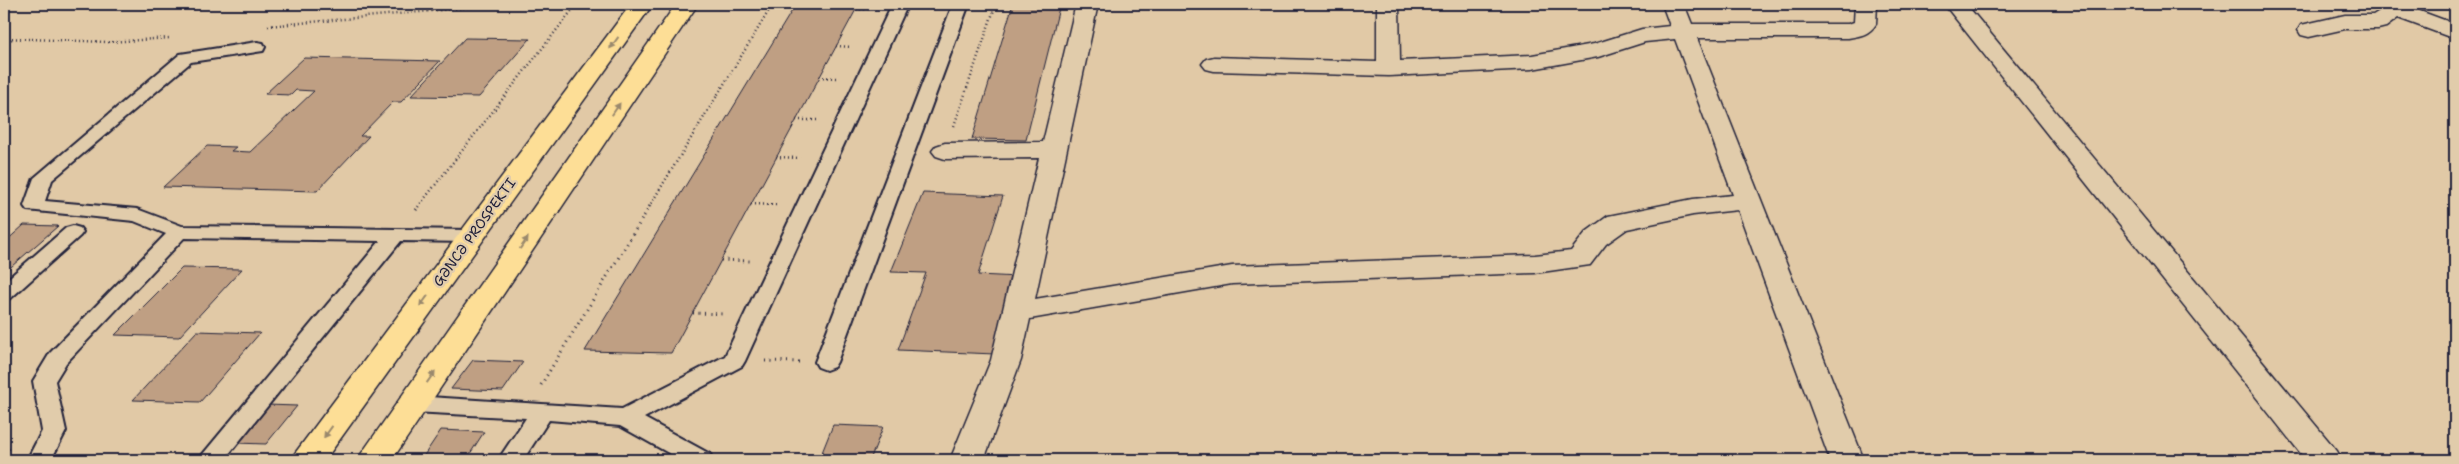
<svg xmlns="http://www.w3.org/2000/svg" width="2459" height="464" font-family="'Shantell Sans',sans-serif">
  <rect width="100%" height="100%" fill="#e1c9a6"/>
  <filter id="ink" filterUnits="userSpaceOnUse"><feTurbulence type="fractalNoise" baseFrequency=".02" numOctaves="2"/><feDisplacementMap in="SourceGraphic" scale="10" xChannelSelector="R" yChannelSelector="G"/><feConvolveMatrix kernelMatrix="1 2 1 2 8 2 1 2 1" color-interpolation-filters="sRGB"/></filter>
  <g filter="url(#ink)">
    <!-- building -->
    <path fill="#bf9f83" stroke="#22223b" d="M 796,4 L 859,4 L 671,353 L 585,351 Z
      M 1013,4 L 1060,4 L 1026,140 L 972,139 Z
      M 465,38 L 530,39 L 479,97 L 411,96 Z
      M 304,58 L 440,61 L 401,102 L 393,102 L 360,136 L 369,136 L 317,191 L 163,187 L 207,146 L 236,147 L 231,151 L 250,152 L 314,91 L 296,90 L 291,95 L 265,94 Z
      M 923,193 L 1003,196 L 978,275 L 1018,277 L 995,354 L 898,350 L 926,273 L 891,272 Z
      M 24,225 L 58,226 L 4,273 L 4,243 Z
      M 182,268 L 242,269 L 179,337 L 115,335 Z
      M 197,331 L 260,333 L 200,402 L 133,400 Z
      M 473,360 L 523,362 L 503,391 L 451,389 Z
      M 267,405 L 297,406 L 266,444 L 235,443 Z
      M 833,425 L 883,427 L 870,460 L 819,460 Z
      M 441,430 L 484,432 L 466,460 L 421,460 Z"/>
    <g fill="none" stroke-linecap="round" stroke-linejoin="round">
      <!-- lane casing -->
      <g stroke="#22223b" stroke-width="4">
        <path id="lane" d="M 892,4 L 908,4 L 745,361 L 742,366 L 644,418 L 710,454 L 713,460 L 681,460 L 620,426 L 549,420 L 523,460 L 498,460 L 526,418 L 413,412 L 405,410 L 401,404 L 405,398 L 413,396 L 622,409 L 725,356 Z
          M 953,4 L 969,4 L 837,362 L 834,367 L 826,370 L 818,367 L 815,362 Z
          M 257,42 L 263,43 L 265,47 L 263,51 L 191,62 L 52,180 L 45,201 L 137,209 L 182,226 L 471,230 L 478,232 L 481,236 L 478,240 L 471,242 L 401,241 L 224,460 L 198,460 L 380,241 L 184,238 L 66,363 L 55,381 L 66,431 L 51,460 L 27,460 L 42,431 L 33,381 L 50,353 L 166,234 L 134,221 L 27,210 L 24,206 L 34,178 L 180,54 Z
          M 73,226 L 80,228 L 83,232 L 80,236 L 11,298 L 4,300 L 4,282 L 66,228 Z"/>
      </g>
      <!-- street casing -->
      <g stroke="#22223b" stroke-width="3">
        <path id="street" d="M 1076,4 L 1098,4 L 1035,299 L 1232,266 L 1535,255 L 1571,251 L 1586,232 L 1608,216 L 1693,199 L 1733,195 L 1675,39 L 1645,42 L 1598,57 L 1532,69 L 1389,76 L 1214,71 L 1206,69 L 1202,64 L 1206,59 L 1214,57 L 1377,62 L 1377,4 L 1399,4 L 1400,61 L 1532,55 L 1594,44 L 1642,29 L 1670,26 L 1662,4 L 1684,4 L 1692,24 L 1848,24 L 1854,22 L 1855,4 L 1877,4 L 1876,24 C 1869,35 1860,36 1848,38 L 1697,38 L 1864,460 L 1830,460 L 1738,210 L 1693,215 L 1627,229 L 1606,244 L 1590,265 L 1535,273 L 1232,284 L 1030,319 L 1021,360 L 984,460 L 950,460 L 991,360 L 1039,158 L 945,159 L 936,156 L 932,151 L 936,146 L 945,143 L 1043,142 Z
          M 2375,4 L 2401,4 L 2455,24 L 2455,39 L 2398,18 L 2386,27 L 2378,29 L 2345,29 L 2309,37 L 2301,35 L 2298,30 L 2301,25 L 2345,15 L 2373,15 L 2381,10 Z"/>
      </g>
      <!-- secondary casing -->
      <g stroke="#22223b" stroke-width="3">
        <path id="secondary" d="M 1944,4 L 1966,4 L 2337,451 L 2342,460 L 2306,460 Z"/>
      </g>
      <!-- primary casing -->
      <g stroke="#22223b" stroke-width="3">
        <path id="primary" d="M 631,4 L 653,4 L 325,460 L 290,460 Z
          M 676,4 L 698,4 L 392,460 L 357,460 Z"/>
      </g>
      <!-- path-far1 -->
      <path stroke="#22223b" stroke-width="2.5" stroke-dasharray="1 3" stroke-linecap="butt" d="M 856,9 L 869,9
        M 268,26 L 506,4
        M 4,38 L 108,42 L 170,38
        M 4,44 L 12,39
        M 836,46 L 851,47
        M 819,77 L 837,78
        M 796,120 L 817,120
        M 954,126 L 996,4
        M 776,157 L 800,158
        M 751,204 L 778,205
        M 418,207 L 577,4
        M 649,207 L 773,4"/>
      <!-- path -->
      <path stroke="#22223b" stroke-width="3" stroke-dasharray="1 4.5" stroke-linecap="butt" d="M 416,210 L 419,206
        M 721,260 L 750,261
        M 693,313 L 725,314
        M 765,361 L 799,362
        M 541,385 L 650,206
        M 4,452 L 12,447"/>
      <!-- lane -->
      <use href="#lane" fill="#e1ccab" fill-rule="evenodd"/>
      <!-- street -->
      <use href="#street" fill="#e1ccab" fill-rule="evenodd"/>
      <!-- secondary -->
      <use href="#secondary" fill="#e1ccab" fill-rule="evenodd"/>
      <!-- primary -->
      <use href="#primary" fill="#fdde96" fill-rule="evenodd"/>
    </g>
    <!-- one-way arrows -->
    <defs><path id="oneway-solid" d="M-6-.8H1V-3.2L6.5 0L1 3.2V.8H-6Z" transform="scale(1.25)"/></defs>
    <g fill="#9a896d">
      <use href="#oneway-solid" transform="translate(614 43) rotate(126)"/>
      <use href="#oneway-solid" transform="translate(616 109) rotate(-56)"/>
      <use href="#oneway-solid" transform="translate(524 243) rotate(-55)"/>
      <use href="#oneway-solid" transform="translate(424 301) rotate(126)"/>
      <use href="#oneway-solid" transform="translate(431 377) rotate(-55)"/>
      <use href="#oneway-solid" transform="translate(328 432) rotate(126)"/>
    </g>
  </g>
  <g text-anchor="middle" dominant-baseline="central" stroke-width="5" stroke-linejoin="round" paint-order="stroke">
    <!-- street labels -->
    <g font-size="14" fill="#22223b" stroke="#e1ccab">
      <text transform="translate(474 232) rotate(-54)">GƏNCƏ PROSPEKTI</text>
    </g>
  </g>
  <!-- margin -->
  <rect width="2459" height="464" fill="none" stroke="#e1ccab" stroke-width="20"/>
  <rect x="10" y="10" width="2439" height="444" fill="none" stroke="#22223b" stroke-width="2" filter="url(#ink)"/>
</svg>
